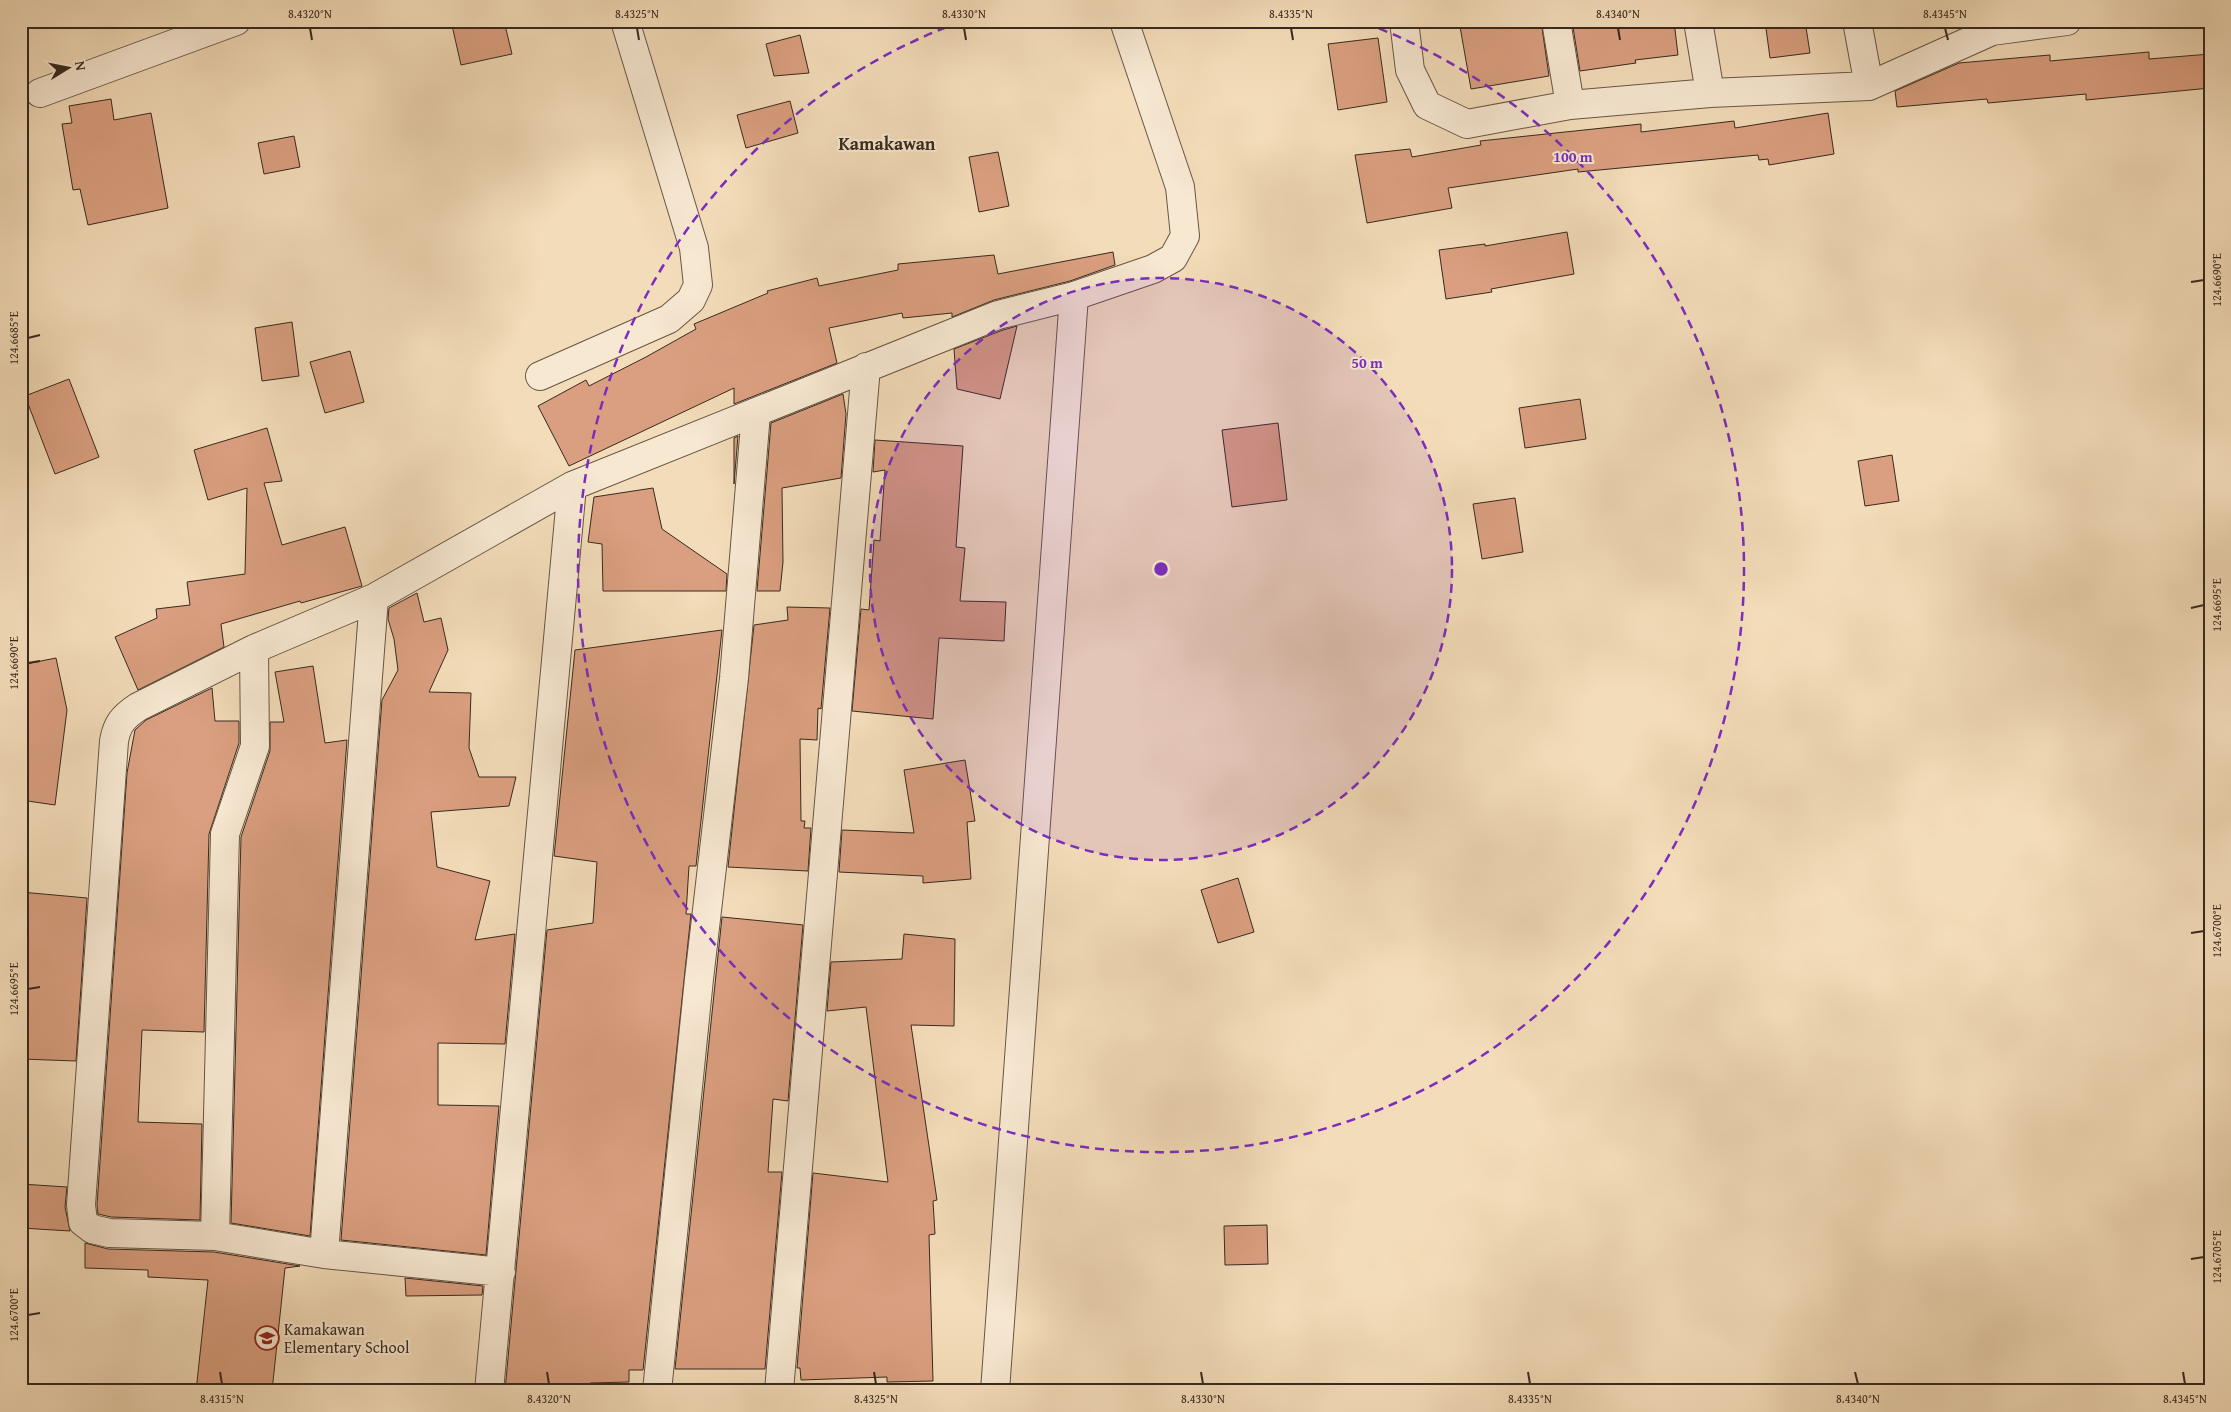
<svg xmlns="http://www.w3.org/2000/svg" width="2231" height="1412" font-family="'Gentium Book Plus',serif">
  <rect width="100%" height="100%" fill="#f3dcb9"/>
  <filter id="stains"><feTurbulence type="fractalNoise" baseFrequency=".004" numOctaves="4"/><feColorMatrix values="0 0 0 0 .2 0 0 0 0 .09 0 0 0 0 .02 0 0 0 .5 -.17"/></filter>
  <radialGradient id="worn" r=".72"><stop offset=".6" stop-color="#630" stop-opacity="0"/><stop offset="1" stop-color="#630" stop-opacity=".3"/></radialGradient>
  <!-- building -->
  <path fill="#da9f80" stroke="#38291e" d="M 451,21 L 504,21 L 512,54 L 461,65 Z
    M 1459,21 L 1541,21 L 1549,76 L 1471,89 Z
    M 1572,21 L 1674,21 L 1678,55 L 1635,60 L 1636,63 L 1580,71 Z
    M 1765,21 L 1805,21 L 1810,53 L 1770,58 Z
    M 800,35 L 809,73 L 774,76 L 766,44 Z
    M 1378,38 L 1387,102 L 1338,110 L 1328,44 Z
    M 2149,52 L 2149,59 L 2210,54 L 2210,88 L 2086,100 L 2086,94 L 1988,103 L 1987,99 L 1897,107 L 1895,91 L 1959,63 L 2050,55 L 2050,61 Z
    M 111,99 L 114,120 L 151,113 L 168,208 L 88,225 L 80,189 L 73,190 L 62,124 L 72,123 L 69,106 Z
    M 790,101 L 798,133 L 746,148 L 737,115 Z
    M 1828,113 L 1834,154 L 1769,165 L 1768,159 L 1759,160 L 1758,155 L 1578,172 L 1578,169 L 1448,188 L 1452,208 L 1367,223 L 1355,155 L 1410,149 L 1412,157 L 1481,145 L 1480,141 L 1641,124 L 1641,132 L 1734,121 L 1735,128 Z
    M 294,136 L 300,167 L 264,174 L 258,143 Z
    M 998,152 L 1009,206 L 979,212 L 969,157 Z
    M 1567,232 L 1574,274 L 1491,289 L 1492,292 L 1446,299 L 1439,250 L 1485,244 L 1485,246 Z
    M 1113,252 L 1115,265 L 1070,281 L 994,300 L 952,317 L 952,313 L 903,318 L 902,313 L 829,328 L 837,363 L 734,404 L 734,388 L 569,466 L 538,406 L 586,380 L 589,386 L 646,357 L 696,329 L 694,324 L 768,293 L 767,291 L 817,278 L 819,286 L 898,270 L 898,264 L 994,255 L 998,274 Z
    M 292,322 L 299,376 L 262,381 L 255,328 Z
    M 1017,326 L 1000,399 L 957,389 L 954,349 L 1003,330 Z
    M 350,351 L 364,402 L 325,413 L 310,362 Z
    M 69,379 L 99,457 L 55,474 L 25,396 Z
    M 843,394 L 846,414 L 841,478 L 782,488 L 783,562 L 780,591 L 757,591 L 771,423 Z
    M 1580,399 L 1586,439 L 1525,448 L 1519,408 Z
    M 1278,423 L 1287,500 L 1232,507 L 1222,430 Z
    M 267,428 L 282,481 L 264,483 L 282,545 L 345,527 L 362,586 L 301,603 L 300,601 L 221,624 L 224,647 L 138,690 L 115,637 L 157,618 L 156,609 L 190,605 L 187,582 L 245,574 L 247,488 L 208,500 L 194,450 Z
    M 738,436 L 734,484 L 734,438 Z
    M 875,440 L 963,446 L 956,547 L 965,548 L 960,601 L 1006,602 L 1004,641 L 939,638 L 933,719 L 852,711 L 861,609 L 869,610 L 874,540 L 880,541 L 885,470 L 873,472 Z
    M 1892,455 L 1899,501 L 1865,506 L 1858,461 Z
    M 653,488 L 662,529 L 727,574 L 726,591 L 603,591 L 602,544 L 588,542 L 594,497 Z
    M 1515,498 L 1523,552 L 1482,559 L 1473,504 Z
    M 417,593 L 424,622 L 441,618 L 448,650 L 429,692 L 471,693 L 469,748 L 479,777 L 516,777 L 509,806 L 431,812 L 437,867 L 490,881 L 475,940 L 515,934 L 505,1044 L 438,1043 L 438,1105 L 499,1106 L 486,1255 L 341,1240 L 382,700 L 398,670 L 394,639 L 388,619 L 389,608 Z
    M 787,607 L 830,608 L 821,709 L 818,708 L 817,740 L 800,739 L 801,821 L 805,821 L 804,828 L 811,828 L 808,871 L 728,867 L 754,625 L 788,620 Z
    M 722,630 L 696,866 L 689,866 L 686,914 L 691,914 L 643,1370 L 629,1370 L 629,1382 L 590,1383 L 590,1391 L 505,1391 L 547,930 L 593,923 L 597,862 L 554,856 L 575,650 Z
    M 56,658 L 67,710 L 55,805 L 21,800 L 21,665 Z
    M 313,666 L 325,743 L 347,740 L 310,1236 L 231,1223 L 241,837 L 270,751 L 270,722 L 284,722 L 275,672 Z
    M 212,688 L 215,721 L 239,721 L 239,743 L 209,834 L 204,1032 L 142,1030 L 138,1122 L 202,1124 L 200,1220 L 111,1217 L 98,1214 L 97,1205 L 127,773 L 135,730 L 146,720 Z
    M 965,760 L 975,821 L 967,822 L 971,879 L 923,883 L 923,876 L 839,872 L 842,830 L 914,833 L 904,770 Z
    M 1238,878 L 1254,932 L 1218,943 L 1201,890 Z
    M 21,892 L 87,898 L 76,1061 L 21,1059 Z
    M 722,917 L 803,925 L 788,1101 L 773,1099 L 768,1172 L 782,1172 L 765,1369 L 675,1369 Z
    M 904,934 L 955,939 L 954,1026 L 911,1025 L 937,1200 L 933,1201 L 935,1234 L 929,1235 L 933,1381 L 887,1382 L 887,1377 L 801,1380 L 800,1368 L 797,1368 L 813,1173 L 888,1182 L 866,1007 L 827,1011 L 831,962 L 902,959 Z
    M 21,1184 L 67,1187 L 65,1207 L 70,1231 L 21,1228 Z
    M 1267,1225 L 1268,1264 L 1225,1265 L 1224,1226 Z
    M 85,1243 L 108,1249 L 214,1252 L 300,1266 L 285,1268 L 272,1391 L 196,1391 L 208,1280 L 148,1277 L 148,1270 L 85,1268 Z
    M 405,1278 L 483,1286 L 482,1295 L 406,1296 Z"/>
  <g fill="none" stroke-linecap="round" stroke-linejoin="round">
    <!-- minor casing -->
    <g stroke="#675645" stroke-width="30">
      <path id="minor" d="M 1404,21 L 1410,70 L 1427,105 L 1467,124 L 1570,105 L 1710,93 L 1869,86 L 1992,31 L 2067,21
        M 1556,21 L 1570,105
        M 1698,21 L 1710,93
        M 1857,21 L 1869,86
        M 40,93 L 236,21
        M 540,376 L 669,319 L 691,300 L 698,285 L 694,248 L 625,21
        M 215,1236 L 225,834 L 255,746 L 254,649
        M 324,1254 L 374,598
        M 501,1272 L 324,1254 L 215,1236 L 109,1233 L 92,1229 L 83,1222 L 81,1205 L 83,1177 L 114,741 C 117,724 123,717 138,707 L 254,649 L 374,598 L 572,486 L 998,315 L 1074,296 L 1153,269 L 1173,258 L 1185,236 L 1180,187 L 1124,21
        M 489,1391 L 572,486
        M 657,1391 L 699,979 L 734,678 L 756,413
        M 779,1391 L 866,367
        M 995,1391 L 1074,296"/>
    </g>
    <!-- minor -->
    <use href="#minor" stroke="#f7e8d2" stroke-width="28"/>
  </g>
  <!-- ticks -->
  <path fill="none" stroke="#38291e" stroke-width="2" d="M 310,28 L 312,40M 637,28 L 639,40M 964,28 L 966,40M 1291,28 L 1293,40M 1618,28 L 1620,40M 1945,28 L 1948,40M 2191,282 L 2204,280M 28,338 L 40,335M 2191,608 L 2204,605M 28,663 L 40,661M 2191,933 L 2204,931M 28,989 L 40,987M 2191,1259 L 2204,1257M 28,1315 L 40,1313M 220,1372 L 222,1384M 547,1372 L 549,1384M 874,1372 L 876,1384M 1201,1372 L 1203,1384M 1528,1372 L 1530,1384M 1855,1372 L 1858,1384M 2183,1372 L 2185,1384"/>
  <!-- distance rings -->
  <circle cx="1161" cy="569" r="291" fill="#7b2cbf" fill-opacity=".12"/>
  <g fill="none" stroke="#7b2cbf" stroke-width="2.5" stroke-dasharray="9 6">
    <circle cx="1161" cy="569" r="291"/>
    <path d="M1365 23A583 583 0 1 1 957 23"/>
  </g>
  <!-- icons -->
  <defs>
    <g id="school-ring" transform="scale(1.25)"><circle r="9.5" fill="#f7e8d2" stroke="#8f2418" stroke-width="1.5"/><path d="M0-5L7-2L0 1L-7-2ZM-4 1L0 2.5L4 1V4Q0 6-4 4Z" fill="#8f2418"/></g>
  </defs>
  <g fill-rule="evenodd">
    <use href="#school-ring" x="267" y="1338"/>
  </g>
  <g text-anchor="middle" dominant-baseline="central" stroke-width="4" stroke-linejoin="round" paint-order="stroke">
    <!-- poi labels -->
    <g font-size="16" fill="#38291e" stroke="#f7e8d2" text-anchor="start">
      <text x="284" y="1329">Kamakawan<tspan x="284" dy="18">Elementary School</tspan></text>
    </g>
    <!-- neighbourhood labels -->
    <g font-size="18" font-weight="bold" fill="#38291e" stroke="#f7e8d2">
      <text x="887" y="143">Kamakawan</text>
    </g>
  </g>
  <circle cx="1161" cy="569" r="8" fill="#7b2cbf" stroke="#f7e8d2" stroke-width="2.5"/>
  <g font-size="15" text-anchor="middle" font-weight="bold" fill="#7b2cbf" stroke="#f7e8d2" stroke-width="4" stroke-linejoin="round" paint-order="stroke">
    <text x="1573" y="162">100 m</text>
    <text x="1367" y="368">50 m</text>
  </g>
  <!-- margin -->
  <rect width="2231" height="1412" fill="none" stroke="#f3dcb9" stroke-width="55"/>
  <!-- north arrow -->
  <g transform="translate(68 68) rotate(80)" stroke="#f7e8d2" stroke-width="4" paint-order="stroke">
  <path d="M0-4L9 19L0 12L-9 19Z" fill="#38291e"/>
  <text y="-8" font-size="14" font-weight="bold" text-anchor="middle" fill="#38291e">N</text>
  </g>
  <rect x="28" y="28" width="2176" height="1356" fill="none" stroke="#38291e" stroke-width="2"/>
  <g font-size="12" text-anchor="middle" fill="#38291e">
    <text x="310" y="18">8.4320°N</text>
    <text x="637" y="18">8.4325°N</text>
    <text x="964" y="18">8.4330°N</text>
    <text x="1291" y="18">8.4335°N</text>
    <text x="1618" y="18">8.4340°N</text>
    <text x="1945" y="18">8.4345°N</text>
    <text transform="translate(2217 280) rotate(-90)" y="4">124.6690°E</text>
    <text transform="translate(14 338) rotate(-90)" y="4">124.6685°E</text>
    <text transform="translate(2217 605) rotate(-90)" y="4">124.6695°E</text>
    <text transform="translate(14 663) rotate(-90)" y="4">124.6690°E</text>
    <text transform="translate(2217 931) rotate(-90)" y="4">124.6700°E</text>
    <text transform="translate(14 989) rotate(-90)" y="4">124.6695°E</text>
    <text transform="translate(2217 1257) rotate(-90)" y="4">124.6705°E</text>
    <text transform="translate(14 1315) rotate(-90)" y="4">124.6700°E</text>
    <text x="222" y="1403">8.4315°N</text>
    <text x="549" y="1403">8.4320°N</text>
    <text x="876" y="1403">8.4325°N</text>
    <text x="1203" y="1403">8.4330°N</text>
    <text x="1530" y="1403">8.4335°N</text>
    <text x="1858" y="1403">8.4340°N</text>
    <text x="2185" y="1403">8.4345°N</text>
  </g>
  <rect width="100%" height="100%" filter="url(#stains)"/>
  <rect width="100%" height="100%" fill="url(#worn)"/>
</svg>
